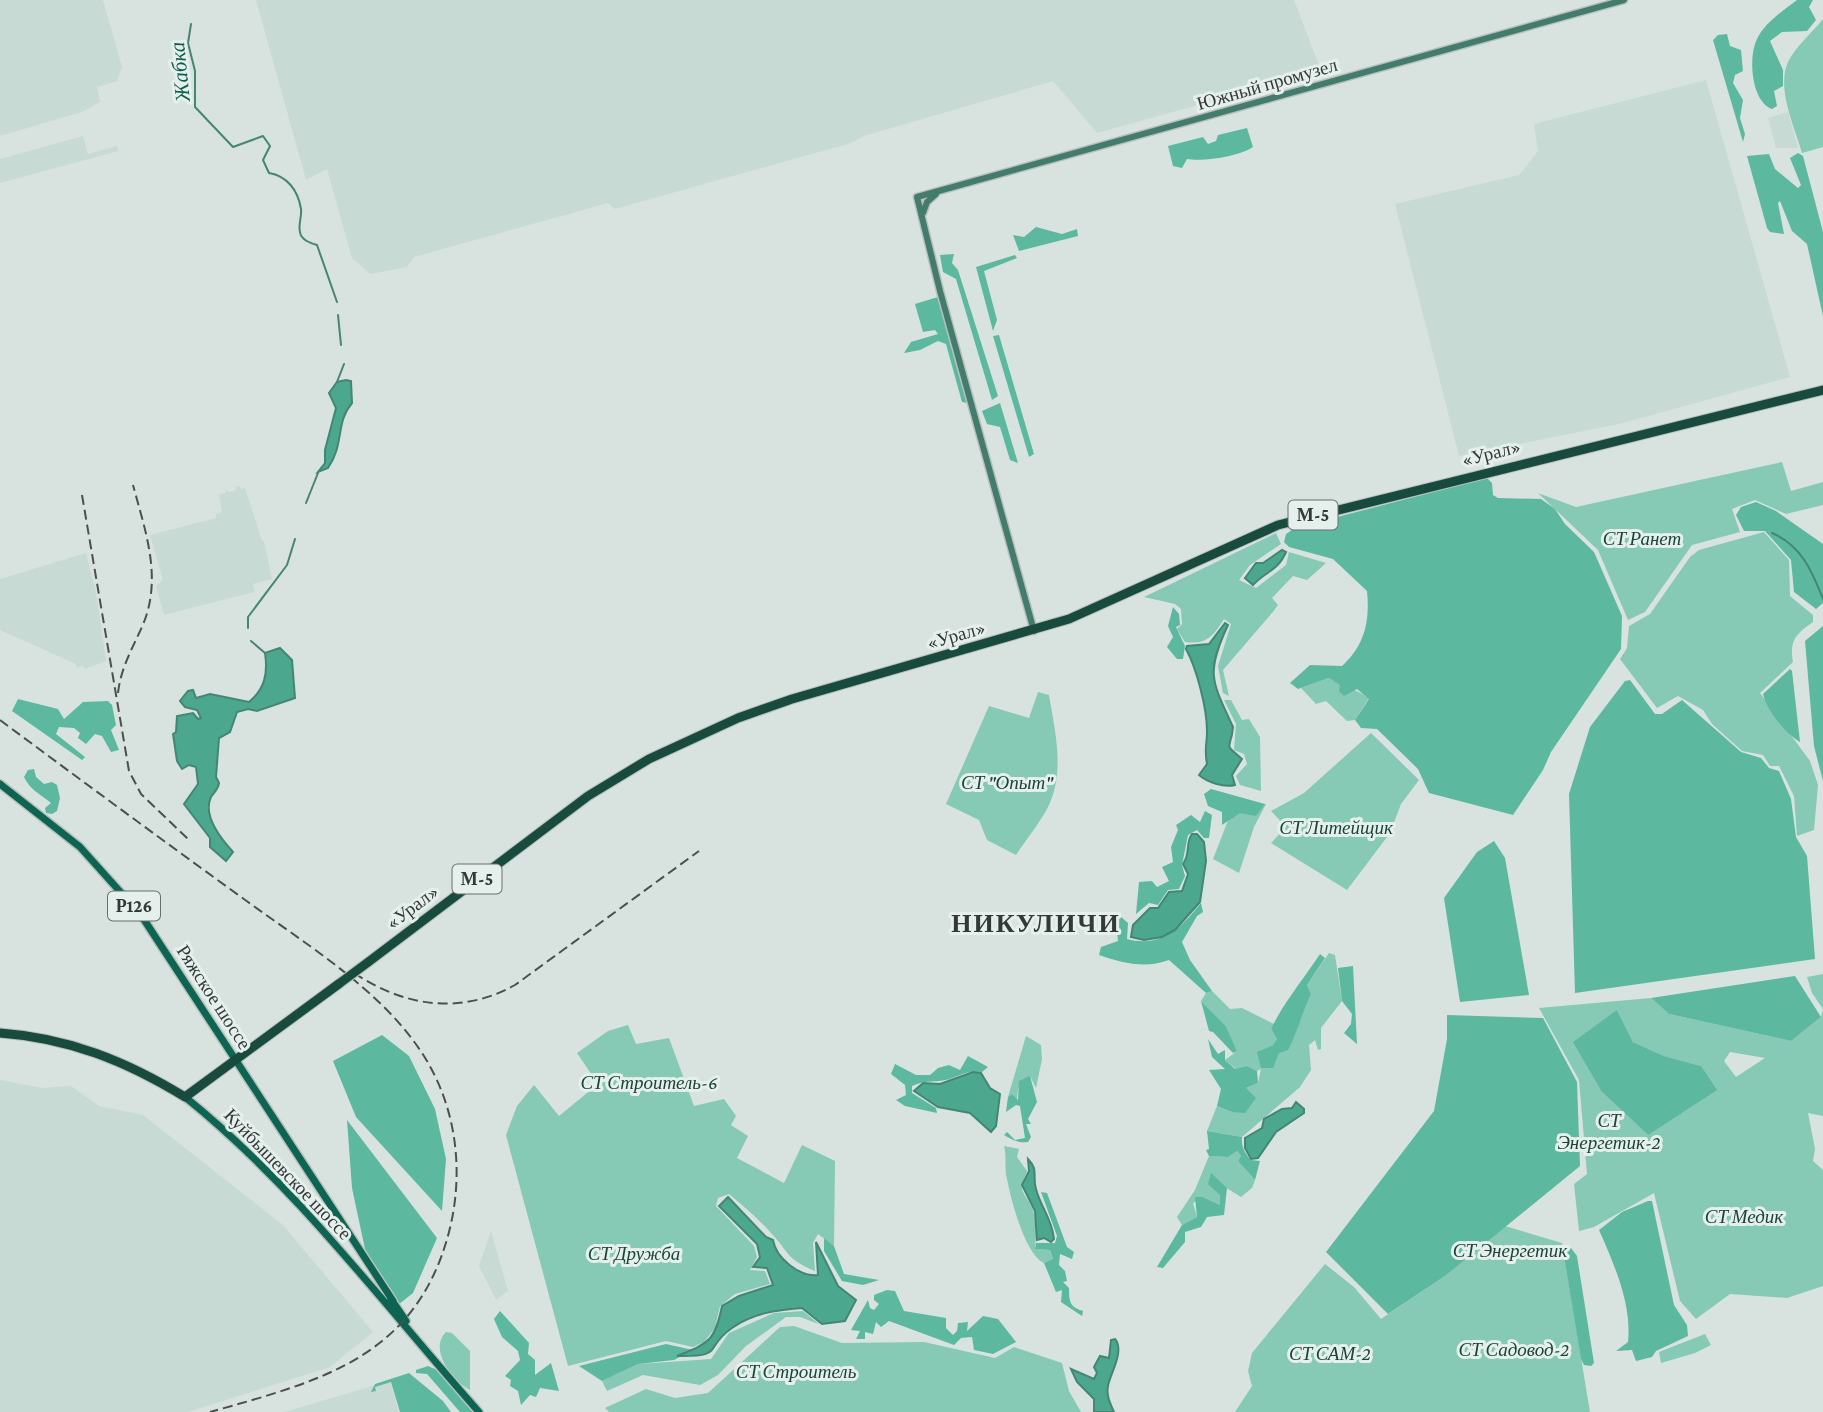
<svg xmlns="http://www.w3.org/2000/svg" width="1823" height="1412" font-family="'Crimson Pro',serif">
  <rect width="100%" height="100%" fill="#d8e3df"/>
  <!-- built -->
  <path fill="#c7dad3" d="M 0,0 L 103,0 L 122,67 L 117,81 L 97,87 L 100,102 L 82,112 L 0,136 Z
    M 256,0 L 1294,0 L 1321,71 L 1097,133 L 1053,81 L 864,136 L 851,143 L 615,209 L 608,203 L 414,257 L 407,267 L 370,274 L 352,258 L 327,169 L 306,180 Z
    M 1706,80 L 1790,377 L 1619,424 L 1459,456 L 1395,204 L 1519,175 L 1538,151 L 1534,124 Z
    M 1788,112 L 1798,148 L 1776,148 L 1768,118 Z
    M 83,136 L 88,154 L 117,146 L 118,151 L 0,183 L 0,159 Z
    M 240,486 L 241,489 L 245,488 L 262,541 L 264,541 L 272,579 L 253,584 L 254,592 L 164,615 L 156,586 L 163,580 L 150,535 L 216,518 L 216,514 L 222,512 L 219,494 L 226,493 L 225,489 L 229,492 L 236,490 L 236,487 Z
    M 86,553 L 96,592 L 106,661 L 85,669 L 83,666 L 77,668 L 76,664 L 0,630 L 0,579 Z
    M 0,1080 L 42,1088 L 71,1086 L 99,1106 L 143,1115 L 283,1225 L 373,1332 L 330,1367 L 188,1412 L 0,1412 Z
    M 491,1231 L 508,1291 L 496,1300 L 479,1266 Z
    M 390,1381 L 399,1412 L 284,1412 Z"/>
  <!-- green -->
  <path fill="#86c9b5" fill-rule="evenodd" d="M 1823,19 L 1823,147 L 1802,153 C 1795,127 1776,89 1788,62 C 1795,47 1813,32 1823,19 Z
    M 1782,462 L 1791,491 L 1823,482 L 1823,505 L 1786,514 L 1755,500 L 1732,509 L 1740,532 L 1692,545 L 1645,612 L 1628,620 L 1598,550 L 1538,493 L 1576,507 Z
    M 1764,532 L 1789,560 L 1790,596 L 1813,615 L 1813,622 C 1796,634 1789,640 1793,662 L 1760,693 L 1810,761 L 1818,785 L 1814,830 L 1797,836 L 1794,796 L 1779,766 L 1770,766 L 1763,755 L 1742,751 L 1712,724 L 1703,710 L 1678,696 L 1657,708 L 1620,659 L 1627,648 L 1629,626 L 1650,614 L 1690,557 L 1699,550 Z
    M 1276,533 L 1281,544 L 1250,565 L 1239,580 L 1256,588 L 1286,565 L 1289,552 L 1326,563 L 1307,580 L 1293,576 L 1272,598 L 1278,605 L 1272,613 L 1223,670 L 1229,696 L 1223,693 L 1218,666 L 1231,624 L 1224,619 C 1213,636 1207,645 1185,642 L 1177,629 L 1182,624 L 1181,609 L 1175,604 L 1144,597 Z
    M 1329,678 C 1342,687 1356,689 1369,698 L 1355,720 L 1347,721 L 1326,701 L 1316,704 L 1301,688 Z
    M 1038,692 L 1049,695 C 1055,732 1066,773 1047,809 C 1038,825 1026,840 1016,855 L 987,840 L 979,820 L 946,804 L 989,706 L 1029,718 Z
    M 1224,700 L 1231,700 L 1242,720 L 1249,719 L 1260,737 L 1261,791 L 1240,785 L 1236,776 L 1247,764 L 1244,754 L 1234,750 L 1236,724 Z
    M 1371,733 L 1419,780 L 1401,804 L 1390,833 L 1347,890 L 1271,843 L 1286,827 L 1271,811 L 1304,793 Z
    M 1266,804 L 1254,827 L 1239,873 L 1213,859 L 1234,805 Z
    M 1329,953 L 1335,955 L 1342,1001 L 1321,1028 L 1321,1049 L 1318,1050 L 1315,1040 L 1309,1045 L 1311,1070 L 1300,1087 L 1242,1137 L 1207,1131 L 1217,1106 L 1232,1112 L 1245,1112 L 1246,1088 L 1258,1083 L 1261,1069 L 1257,1071 L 1247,1066 L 1236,1069 L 1225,1060 L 1237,1051 L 1226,1026 L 1201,1001 L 1206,993 L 1212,991 L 1230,1009 L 1242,1008 L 1274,1024 L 1271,1029 L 1277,1039 L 1272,1046 L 1279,1053 L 1311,994 L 1307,985 Z
    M 1823,974 L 1823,1116 L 1808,1113 L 1815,1149 L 1813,1161 L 1823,1170 L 1823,1286 L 1787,1298 L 1730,1294 L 1696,1319 L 1680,1301 L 1654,1193 L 1594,1227 L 1579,1231 L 1574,1184 L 1587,1174 L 1579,1080 L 1539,1008 L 1651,998 L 1669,1014 L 1791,1041 L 1821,1017 L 1823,1009 L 1812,993 L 1807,977 ZM 1617,1010 L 1633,1042 L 1664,1056 L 1701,1066 L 1648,1135 L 1602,1092 ZM 1730,1052 L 1765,1058 L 1736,1077 L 1724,1061 Z
    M 628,1025 L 636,1044 L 669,1038 L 694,1106 L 724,1099 L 736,1116 L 731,1125 L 748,1136 L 737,1158 L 784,1183 L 802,1145 L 835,1161 L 834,1246 L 818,1234 L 813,1243 L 815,1271 C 784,1258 790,1252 770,1232 C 758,1218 743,1206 729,1194 L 718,1198 L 716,1206 L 754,1246 L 757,1257 L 750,1270 L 765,1271 L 770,1284 L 735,1294 L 720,1306 L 715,1328 L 704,1342 L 693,1347 L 666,1341 L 568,1366 L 506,1135 L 517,1106 L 534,1085 L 559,1116 L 598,1084 L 577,1053 L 608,1031 Z
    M 1026,1036 L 1041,1045 L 1042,1059 L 1036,1088 L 1030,1076 L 1018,1089 L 1017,1100 L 1012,1094 L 1008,1097 Z
    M 1004,1146 L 1019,1149 L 1017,1157 L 1027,1171 C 1017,1195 1024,1189 1033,1210 C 1037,1221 1036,1237 1035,1249 L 1050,1250 L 1053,1259 L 1044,1263 C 1025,1254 1011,1200 1007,1179 C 1004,1168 1007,1157 1004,1146 Z
    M 1237,1151 L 1241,1156 L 1238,1161 L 1255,1180 L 1252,1188 L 1241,1197 L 1225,1187 L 1220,1195 L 1220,1205 L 1203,1197 L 1193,1203 L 1197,1217 L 1182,1225 L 1177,1217 L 1195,1190 L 1209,1156 L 1228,1157 Z
    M 1505,1226 L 1562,1243 L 1590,1412 L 1235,1412 L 1252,1386 L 1248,1371 L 1252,1353 L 1325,1264 L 1354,1287 L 1381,1319 L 1445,1276 Z
    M 803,1311 L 819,1324 L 800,1317 L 786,1317 L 746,1346 L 718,1375 L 700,1385 L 643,1375 L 607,1391 L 602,1381 L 638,1364 L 711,1359 L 729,1333 L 774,1313 Z
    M 794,1326 L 842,1343 L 924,1342 L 995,1358 L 1014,1347 L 1062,1363 L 1069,1391 L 1081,1412 L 609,1412 L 605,1408 L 646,1389 L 675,1398 L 708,1393 L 780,1327 Z
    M 446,1332 L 452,1333 L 470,1351 L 470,1390 C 453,1381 428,1350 446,1332 Z
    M 1705,1334 L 1711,1345 L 1695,1353 L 1661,1363 L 1659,1352 Z"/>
  <!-- forest -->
  <path fill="#5cb89f" d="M 1797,0 L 1813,0 L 1809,7 L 1816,20 L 1807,31 L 1782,32 L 1770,41 L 1783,70 L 1783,86 L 1774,91 L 1777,106 L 1772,109 C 1751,101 1748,57 1757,39 C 1765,22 1783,11 1797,0 Z
    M 1727,34 L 1730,46 L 1741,50 L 1743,71 L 1735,75 L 1733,83 L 1743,100 L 1740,118 L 1745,134 L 1743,142 L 1713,40 L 1718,35 Z
    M 1247,128 L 1253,147 C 1240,156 1204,162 1187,159 L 1182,168 L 1173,166 L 1168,146 L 1203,137 L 1208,144 L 1216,141 L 1218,135 Z
    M 1798,153 L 1803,156 L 1823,232 L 1823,316 L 1807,244 L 1792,231 L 1780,201 L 1778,203 L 1784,234 L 1770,232 L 1767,228 L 1747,156 L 1769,154 L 1775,169 L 1798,188 L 1801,185 L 1790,158 Z
    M 1036,227 L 1062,234 L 1077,229 L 1078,236 L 1019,251 L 1013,235 L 1024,237 Z
    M 954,254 L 952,263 L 958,270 L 998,396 L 992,400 L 956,279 L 943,272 L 940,255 Z
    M 1015,255 L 1017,258 L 984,271 L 997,320 L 993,331 L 976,267 Z
    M 938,297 L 968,403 L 962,402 L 946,344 L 938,341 L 920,350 L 904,353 L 911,342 L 938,334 L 935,330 L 923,332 L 915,304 Z
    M 999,335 L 1034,454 L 1029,457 L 993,336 Z
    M 1000,403 L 1018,463 L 1010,460 L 1000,427 L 987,424 L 982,411 Z
    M 1487,478 L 1492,483 L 1493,495 L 1498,498 L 1541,499 L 1555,509 L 1565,524 L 1594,552 L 1622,616 L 1621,649 L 1551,752 L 1543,770 L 1513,815 L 1429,793 L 1418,769 L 1377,729 L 1361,728 L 1355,720 L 1369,699 L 1357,689 L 1344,696 L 1339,691 L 1340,685 L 1329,678 L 1298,689 L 1290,683 L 1310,665 L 1342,666 C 1365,645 1370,621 1367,591 L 1333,559 L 1289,547 L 1284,542 L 1286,534 L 1295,528 Z
    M 1756,502 L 1776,511 L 1823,544 L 1823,603 L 1816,609 L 1794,592 L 1791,560 L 1765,531 L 1744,531 L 1736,515 L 1741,507 Z
    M 1173,607 L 1179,614 L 1180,625 L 1176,627 L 1185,646 L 1183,659 L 1177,659 L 1167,647 L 1173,637 L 1168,626 Z
    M 1823,626 L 1823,867 L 1823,781 L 1814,746 L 1805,641 Z
    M 1790,669 L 1792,671 L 1800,742 C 1785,733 1767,711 1763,694 Z
    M 1630,680 L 1655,714 L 1662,714 L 1682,700 L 1741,752 L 1761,758 L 1769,768 L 1779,771 L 1791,799 L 1796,837 L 1807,856 L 1815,959 L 1575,993 L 1569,794 L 1590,727 L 1625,681 Z
    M 18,699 L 58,709 L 64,719 L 83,702 L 108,701 L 112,705 L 116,725 L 111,730 L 119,750 L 111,752 L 102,736 L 95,734 L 86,744 L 78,738 L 80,733 L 74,728 L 59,727 L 56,734 L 85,757 L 82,760 L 12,711 Z
    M 34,769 L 36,777 L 44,784 L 52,782 L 57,785 L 60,798 L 57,811 L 52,814 L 46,813 L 45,808 L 51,803 C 39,793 31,791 24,777 L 28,770 Z
    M 1211,789 L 1265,804 L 1256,816 L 1240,813 L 1222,825 L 1222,812 L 1208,806 L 1204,794 Z
    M 1205,811 L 1212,815 L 1209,838 L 1204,838 L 1197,830 L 1188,835 L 1182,865 L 1185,876 L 1179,889 L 1168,890 L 1158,905 L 1149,903 L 1136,914 L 1139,882 L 1152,881 L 1157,887 L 1169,881 L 1162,867 L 1173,862 L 1171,847 L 1178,830 L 1176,825 L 1191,815 L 1200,822 Z
    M 1494,841 L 1505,858 L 1529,995 L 1460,1002 L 1444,898 L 1477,852 Z
    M 1201,903 L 1203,912 L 1197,916 L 1182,942 L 1190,960 L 1212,991 L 1206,993 L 1169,960 C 1144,969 1123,963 1099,955 L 1101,947 L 1118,941 L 1117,930 L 1110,922 L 1120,916 L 1128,923 L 1127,939 C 1161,948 1181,928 1201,903 Z
    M 1320,954 L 1325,958 L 1307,985 L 1311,994 C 1302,1012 1298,1031 1288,1050 L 1279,1053 L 1273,1068 L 1261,1068 L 1257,1052 L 1272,1046 L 1277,1039 L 1271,1029 C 1284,1002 1303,980 1320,954 Z
    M 1353,966 L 1357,1044 L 1344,1033 L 1351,1024 L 1352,1014 L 1342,1001 L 1338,968 Z
    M 1795,976 L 1821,1017 L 1791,1041 L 1669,1014 L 1651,998 Z
    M 1201,1001 L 1226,1026 L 1237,1051 L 1233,1053 L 1213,1032 L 1209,1031 Z
    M 1617,1010 L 1633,1042 L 1664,1056 L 1701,1066 L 1717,1090 L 1648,1135 L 1602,1092 L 1573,1042 Z
    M 1447,1015 L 1543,1018 L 1577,1082 L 1580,1166 L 1445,1276 L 1388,1314 L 1326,1252 L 1434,1111 L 1447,1039 Z
    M 382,1035 L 409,1056 L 435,1109 L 446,1159 L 442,1211 L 356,1117 L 333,1061 Z
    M 1208,1039 L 1218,1054 L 1225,1050 L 1225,1060 L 1235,1069 L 1247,1066 L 1257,1071 L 1258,1083 L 1246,1088 L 1256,1098 L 1245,1113 L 1232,1112 L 1217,1106 L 1221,1089 L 1209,1070 L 1225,1069 L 1212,1057 Z
    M 968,1056 L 988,1067 L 982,1072 C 965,1069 955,1080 939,1081 C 928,1082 923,1081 912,1086 L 912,1093 L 936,1108 L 937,1113 L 905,1106 L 896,1100 L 906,1095 L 905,1085 L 891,1074 L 895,1064 L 916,1075 L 930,1075 L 938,1068 L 949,1065 L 960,1070 Z
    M 1030,1076 L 1037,1102 L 1028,1119 L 1031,1124 L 1026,1124 L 1031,1137 L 1028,1142 C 1018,1143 1013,1140 1004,1135 L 1007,1132 L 1015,1140 L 1025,1138 L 1020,1106 L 1016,1105 L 1006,1112 L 1008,1097 L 1012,1094 L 1018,1100 L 1019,1081 Z
    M 347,1120 L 437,1238 L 413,1293 L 398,1305 L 365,1249 L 352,1188 Z
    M 1207,1131 L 1242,1137 C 1241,1147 1245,1153 1251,1160 L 1260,1161 L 1255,1180 L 1238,1161 L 1241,1156 L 1237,1151 L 1228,1157 L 1209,1156 L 1206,1150 L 1209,1149 Z
    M 1211,1173 L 1227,1188 L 1224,1215 L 1207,1217 L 1201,1227 L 1185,1232 L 1185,1242 L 1163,1268 L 1157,1267 L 1182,1225 L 1197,1217 L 1195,1197 L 1203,1197 L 1220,1205 L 1220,1195 L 1208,1184 Z
    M 1041,1192 L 1047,1193 L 1067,1247 L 1074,1252 L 1072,1259 L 1060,1254 L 1059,1265 L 1065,1271 L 1067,1281 L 1063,1282 L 1069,1288 C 1069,1302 1070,1307 1083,1311 L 1082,1316 L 1061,1302 L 1062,1290 L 1056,1292 L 1044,1263 L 1053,1259 L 1050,1250 L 1035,1249 L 1036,1243 L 1055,1243 L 1057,1236 Z
    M 1648,1201 L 1652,1201 L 1674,1305 L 1687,1325 L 1688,1336 L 1656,1351 L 1652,1357 L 1636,1361 L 1632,1350 L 1616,1351 L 1628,1342 C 1632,1304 1614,1264 1599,1230 L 1622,1212 Z
    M 824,1238 L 834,1246 L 844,1274 L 879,1280 L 863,1285 L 842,1281 L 824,1251 Z
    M 1571,1248 L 1577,1256 L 1594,1363 L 1591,1366 L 1584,1365 L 1581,1359 L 1563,1250 Z
    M 887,1290 L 895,1291 L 904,1311 L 946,1318 L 946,1328 L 953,1335 L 957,1331 L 958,1323 L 968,1322 L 967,1331 L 983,1316 L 998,1319 L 1016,1342 L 993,1354 L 974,1350 L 972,1337 L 961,1338 L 954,1345 L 889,1321 L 881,1327 L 876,1322 L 873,1334 L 865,1332 L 865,1339 L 856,1339 L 860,1331 L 851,1330 L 868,1300 L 870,1308 L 874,1310 L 879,1304 L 874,1300 L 874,1295 Z
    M 500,1311 L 529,1343 L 528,1354 L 535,1360 L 535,1375 L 551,1363 L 559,1391 L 540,1388 L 536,1397 L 530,1395 L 521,1405 L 518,1391 L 510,1386 L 511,1380 L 505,1376 L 520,1360 L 518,1351 L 502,1337 L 494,1319 Z
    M 666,1344 L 693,1350 L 674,1360 L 638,1364 L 602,1381 L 579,1366 Z
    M 428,1366 L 437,1370 L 474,1412 L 460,1412 L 427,1374 L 416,1373 L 416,1370 Z
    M 409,1373 L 443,1401 L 451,1412 L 400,1412 L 391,1382 L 375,1387 L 376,1391 L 371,1392 L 375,1384 Z"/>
  <!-- water -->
  <path fill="#4ba88f" stroke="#448674" stroke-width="2" d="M 346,380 L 351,381 L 352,403 C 335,423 345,443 328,468 L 318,472 L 325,463 L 325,450 L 336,408 L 329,393 L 337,382 Z
    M 1282,550 L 1286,552 C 1277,572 1267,570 1253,585 L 1245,578 L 1256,563 L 1263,563 Z
    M 1225,623 L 1228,625 C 1205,674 1212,681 1233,727 C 1231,751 1222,742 1242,759 L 1232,775 L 1235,785 C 1224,788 1207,782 1199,775 L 1207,764 C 1204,748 1207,746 1207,731 C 1207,709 1197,669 1186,649 L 1187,646 L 1209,644 Z
    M 280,648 L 292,660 L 295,698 L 257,711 L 248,709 L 237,712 L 230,732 L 219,738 L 216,777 L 219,783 C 218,790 214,792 211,797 C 202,816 222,840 233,852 L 226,861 L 210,847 L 210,838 L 184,804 L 198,784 L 196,767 L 189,765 L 182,769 L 177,761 L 173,734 L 176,732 L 177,716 L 193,713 L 198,719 L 201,718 L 197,710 L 185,707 L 180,701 L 188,691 L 193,690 L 196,698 L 210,694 L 249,702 C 265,689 268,673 265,653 Z
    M 1192,834 L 1197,834 L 1204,842 L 1206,861 L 1200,902 L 1175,930 L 1162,937 L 1144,940 L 1131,937 L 1133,925 L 1150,908 L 1158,908 L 1169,892 L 1182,891 L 1188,874 L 1183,864 C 1191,853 1185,843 1192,834 Z
    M 973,1072 L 981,1073 L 990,1088 L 1000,1094 L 996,1126 L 991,1132 L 970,1113 L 938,1107 L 914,1091 L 923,1083 L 940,1084 Z
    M 1296,1102 L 1304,1109 L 1304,1113 L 1276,1132 L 1258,1158 L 1251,1159 L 1245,1148 L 1245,1138 L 1262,1128 L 1264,1119 L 1282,1109 L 1292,1108 Z
    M 1028,1159 C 1039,1170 1032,1176 1036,1189 C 1040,1206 1052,1218 1054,1239 L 1051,1242 L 1044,1238 L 1037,1240 L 1035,1211 L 1022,1185 L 1029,1171 Z
    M 728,1197 L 766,1237 L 773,1240 C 776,1258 799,1277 818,1275 L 816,1242 L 838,1286 L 856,1300 L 845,1321 L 822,1324 L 802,1308 C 777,1310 753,1313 732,1328 C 703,1348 726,1357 677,1356 C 709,1343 715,1341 722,1306 L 739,1296 L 773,1285 L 767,1268 L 753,1267 L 760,1257 L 757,1244 L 719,1206 Z
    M 1115,1339 C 1125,1351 1110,1374 1108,1386 C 1106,1395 1110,1403 1114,1412 L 1094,1412 L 1094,1399 L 1077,1382 L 1071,1369 L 1094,1379 L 1097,1373 L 1094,1367 L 1100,1356 L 1109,1358 L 1111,1340 Z"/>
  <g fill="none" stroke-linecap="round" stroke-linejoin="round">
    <!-- stream -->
    <path stroke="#448674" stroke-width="2" d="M 191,24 L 188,43 L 195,71 L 195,107 L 233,147 L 263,136 L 270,146 L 263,160 L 269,173 C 287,176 298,190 301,209 C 302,216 298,225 300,232 C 301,240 310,243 317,245 L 337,302
      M 338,315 L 341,345
      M 337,382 L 344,364
      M 306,503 L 318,473
      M 1772,533 C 1801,545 1812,571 1823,599
      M 248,628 L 248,617 L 287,565 L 295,539
      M 251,641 L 265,653"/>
    <!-- secondary casing -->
    <g stroke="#b7c1bd" stroke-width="9">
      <path id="secondary" d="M 923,213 L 927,202 L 936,194
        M 1034,631 L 940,291 L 917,197 L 1624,0"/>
    </g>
    <!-- primary casing -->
    <g stroke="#b7c1bd" stroke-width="10">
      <path id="primary" d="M 0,784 L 80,847 L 141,915 L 393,1301
        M 185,1097 C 297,1187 384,1305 479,1412
        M 391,1299 L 406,1321"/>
    </g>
    <!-- highway casing -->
    <g stroke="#b7c1bd" stroke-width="11">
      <path id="highway" d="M 367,963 L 588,796 L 649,759 L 738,718 L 792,699 L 1069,619 L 1278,525 L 1823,390
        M 0,1033 C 69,1038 126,1061 185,1097 L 340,983"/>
    </g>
    <!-- secondary -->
    <use href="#secondary" stroke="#437c6c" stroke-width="6"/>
    <!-- primary -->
    <use href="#primary" stroke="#0e6452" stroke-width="7"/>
    <!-- highway -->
    <use href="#highway" stroke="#184a3d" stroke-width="9"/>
    <!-- rail -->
    <path stroke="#4b504d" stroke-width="2" stroke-dasharray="10 5" stroke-linecap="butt" d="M 82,495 L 129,771 L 141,794 L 188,839
      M 118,693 C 121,666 134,646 144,622 C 162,576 145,530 133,485
      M 0,720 C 82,781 165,842 248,902 C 307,945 378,988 420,1050 C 456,1103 465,1170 449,1232 C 416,1358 320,1381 210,1412
      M 354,973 C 405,1007 461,1015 515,985 L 699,851"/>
    <!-- highway-bridge casing -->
    <g stroke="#b7c1bd" stroke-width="11" stroke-linecap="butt">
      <path id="highway-bridge" d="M 340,983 L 367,963"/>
    </g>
    <!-- highway-bridge -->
    <use href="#highway-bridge" stroke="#184a3d" stroke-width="9"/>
  </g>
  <g text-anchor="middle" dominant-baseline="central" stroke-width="6" stroke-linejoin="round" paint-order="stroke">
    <!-- shield labels -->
    <g fill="#e5f0ec" stroke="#696f6d" stroke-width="2">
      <rect x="1288.5" y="500.5" width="49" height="29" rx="5"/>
      <rect x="452.5" y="864.5" width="49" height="29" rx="5"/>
      <rect x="108" y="891.5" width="52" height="29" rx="5"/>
    </g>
    <g font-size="18" font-weight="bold" fill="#343836">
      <text x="1313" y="515">М-5</text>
      <text x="477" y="879">М-5</text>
      <text x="134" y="906">Р126</text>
    </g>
    <!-- street labels -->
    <g font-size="19" fill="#343836" stroke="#e5f0ec">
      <text transform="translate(1267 84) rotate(-16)">Южный промузел</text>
      <text transform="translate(1491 453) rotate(-14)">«Урал»</text>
      <text transform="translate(956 635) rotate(-16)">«Урал»</text>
      <text transform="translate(412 907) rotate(-37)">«Урал»</text>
      <text transform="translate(214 997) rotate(57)">Ряжское шоссе</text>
      <text transform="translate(288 1174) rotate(46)">Куйбышевское шоссе</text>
    </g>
    <!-- park labels -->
    <g font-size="19" font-style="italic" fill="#1b4439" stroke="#e5f0ec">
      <text x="1642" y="538">СТ Ранет</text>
      <text x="1007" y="782">СТ "Опыт"</text>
      <text x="1336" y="827">СТ Литейщик</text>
      <text x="649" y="1082">СТ Строитель-6</text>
      <text x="1609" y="1120">СТ<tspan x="1609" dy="22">Энергетик-2</tspan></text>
      <text x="1744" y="1216">СТ Медик</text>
      <text x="1510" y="1250">СТ Энергетик</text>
      <text x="634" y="1253">СТ Дружба</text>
      <text x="1514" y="1349">СТ Садовод-2</text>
      <text x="1330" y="1353">СТ САМ-2</text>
      <text x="796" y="1371">СТ Строитель</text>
    </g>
    <!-- water labels -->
    <g font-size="21" font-style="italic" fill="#115d4b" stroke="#e5f0ec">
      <text transform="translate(180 72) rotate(-96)">Жабка</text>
    </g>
    <!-- district labels -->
    <g font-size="26" font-weight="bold" letter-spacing="2" fill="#343836" stroke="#e5f0ec">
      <text x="1036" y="923">НИКУЛИЧИ</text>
    </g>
  </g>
</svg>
